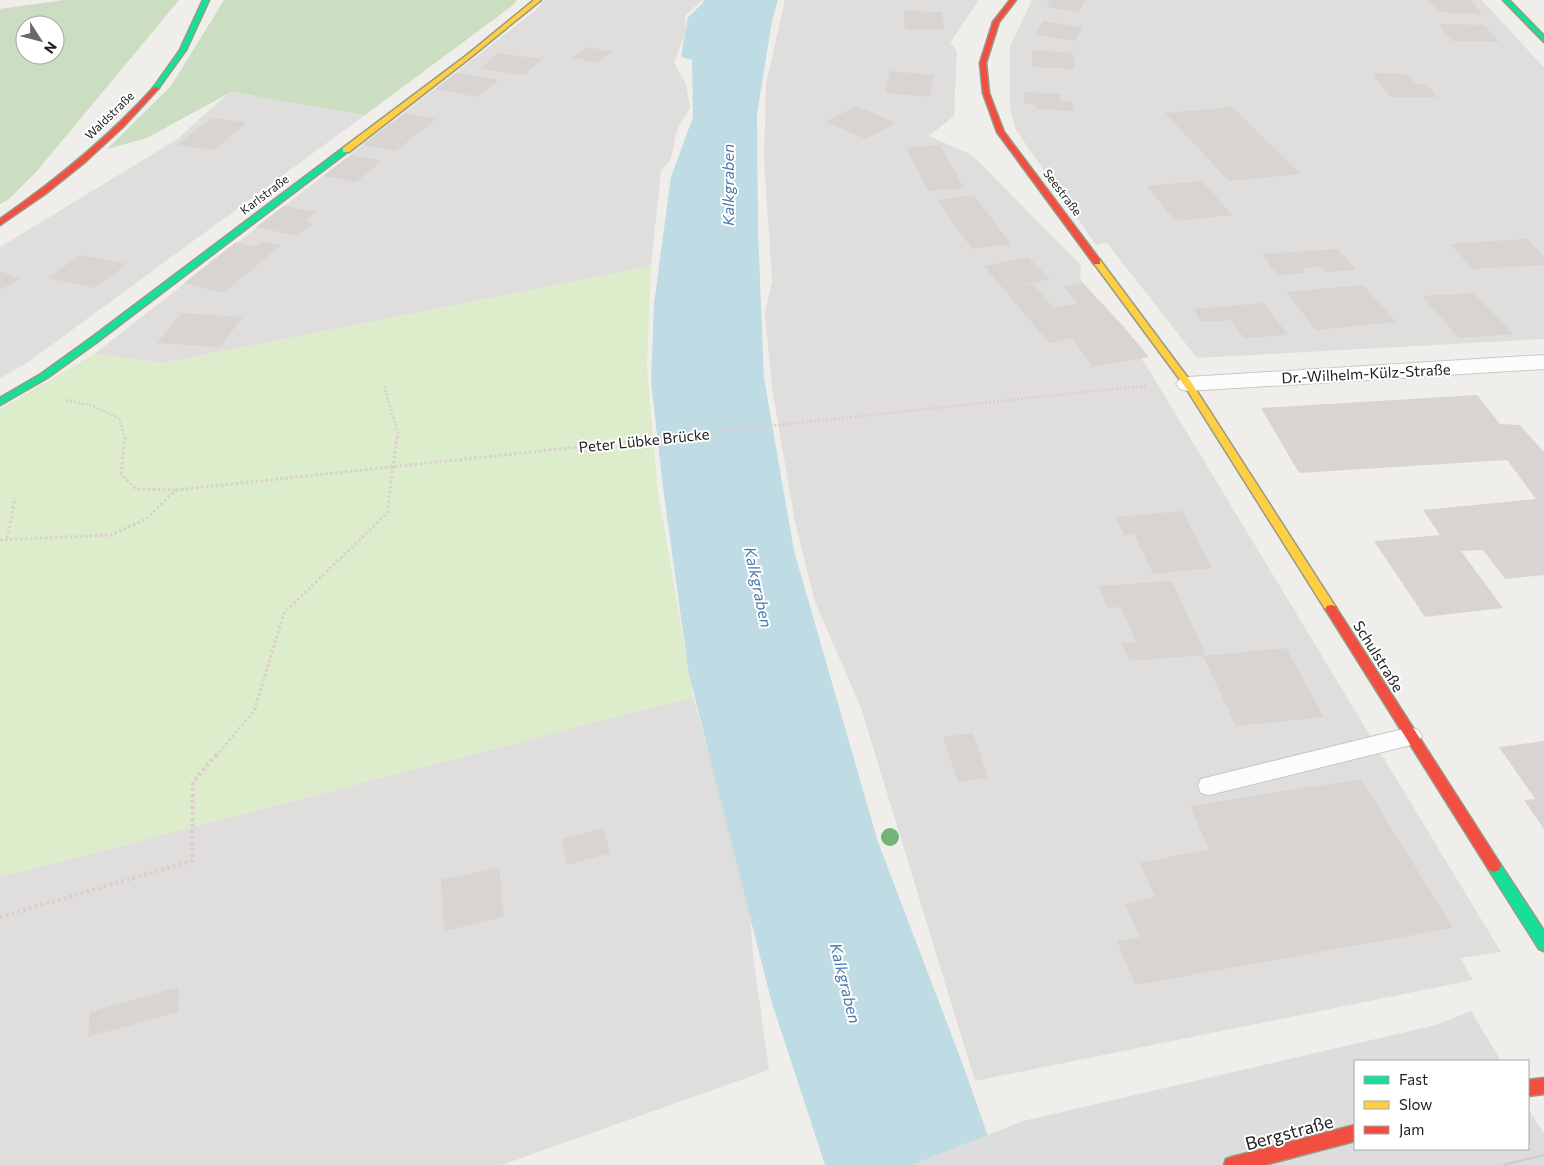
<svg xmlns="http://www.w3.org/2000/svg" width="1544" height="1165" font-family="Commissioner,sans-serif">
  <rect width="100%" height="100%" fill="#f0eeeb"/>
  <!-- residential -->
  <path fill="#dfdedc" d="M 544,0 L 702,0 L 685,16 L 686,31 L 674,63 L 686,84 L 690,108 L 678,127 L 670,161 L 661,171 L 651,266 L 163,363 L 94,354 L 536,10 Z
    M 785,0 L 979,0 L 950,43 L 957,51 L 954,116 L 929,136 L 972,155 L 1081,265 L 1080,277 L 1083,283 L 1146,365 L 1501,952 L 1460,958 L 1473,980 L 975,1081 L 861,708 L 815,602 L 795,522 L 772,388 L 765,314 L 772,281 L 764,159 L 766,84 Z
    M 1032,0 L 1482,0 L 1544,68 L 1544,339 L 1197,358 L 1107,243 L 1096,245 L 1016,130 L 1010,108 L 1010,46 Z
    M 230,92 L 365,115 L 27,363 L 0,378 L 0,247 L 176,140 Z
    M 693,697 L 749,898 L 753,955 L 769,1070 L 502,1165 L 0,1165 L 0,877 Z"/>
  <!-- grass -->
  <path fill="#ddeccb" d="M 651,266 L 647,366 L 657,485 L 693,697 L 0,877 L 0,409 L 94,354 L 163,363 Z"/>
  <!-- forest -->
  <path fill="#cbdec1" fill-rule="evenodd" d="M 63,0 L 179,0 L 37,171 L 9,199 L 0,204 L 0,9 ZM 25,25 L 55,25 L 55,55 L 25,55 Z
    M 224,0 L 517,0 L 512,6 L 365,115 L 231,92 L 147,138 L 107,149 L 171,86 Z"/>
  <!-- water -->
  <path fill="#bfdbe3" d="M 704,0 L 778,0 L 772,21 L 757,114 L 758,231 L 764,378 L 794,551 L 878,842 L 966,1073 L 998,1165 L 825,1165 L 771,1000 L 689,675 L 663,488 L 651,381 L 654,303 L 671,177 L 693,117 L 692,60 L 681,57 L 688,17 L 702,4 Z"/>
  <!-- pier -->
  <path fill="#dedddd" d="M 1471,1011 L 1501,1061 L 1355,1061 L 1355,1149 L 1528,1149 L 1528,1108 L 1544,1134 L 1544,1165 L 911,1165 L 1023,1121 L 1436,1025 Z"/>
  <!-- building -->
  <path fill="#d7d4d2" d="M 1050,0 L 1085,0 L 1079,12 L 1046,7 Z
    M 1429,0 L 1471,0 L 1482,14 L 1438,12 Z
    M 904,11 L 942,12 L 944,30 L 905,29 Z
    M 1043,21 L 1082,27 L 1075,41 L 1035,35 Z
    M 1438,24 L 1484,25 L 1499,42 L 1452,41 Z
    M 588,47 L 612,52 L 596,63 L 572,57 Z
    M 1032,50 L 1073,53 L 1075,69 L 1033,67 Z
    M 497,53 L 542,59 L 525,75 L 480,69 Z
    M 890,71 L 934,75 L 930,97 L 885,93 Z
    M 456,73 L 499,80 L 477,97 L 435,89 Z
    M 1372,73 L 1407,74 L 1416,84 L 1427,84 L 1437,97 L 1390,97 Z
    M 1024,92 L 1060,94 L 1060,101 L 1072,101 L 1073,111 L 1036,109 L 1036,105 L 1024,103 Z
    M 856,106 L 896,123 L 866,139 L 825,122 Z
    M 1232,107 L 1301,174 L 1229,181 L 1165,113 Z
    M 404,113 L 436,119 L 396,151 L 362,145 Z
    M 211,118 L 247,122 L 215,150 L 177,145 Z
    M 940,145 L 964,188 L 928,191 L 906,148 Z
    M 351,155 L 382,161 L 356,182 L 323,176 Z
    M 1202,181 L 1232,215 L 1175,221 L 1147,186 Z
    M 974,195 L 1011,244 L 972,249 L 937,200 Z
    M 284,206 L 316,212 L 305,221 L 314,223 L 298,236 L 256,227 Z
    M 1527,239 L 1544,256 L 1544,265 L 1473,269 L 1450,244 Z
    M 262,241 L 282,245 L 223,293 L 184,283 L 236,242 L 254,247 Z
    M 1338,249 L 1356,270 L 1326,272 L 1322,267 L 1301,268 L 1306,273 L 1277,275 L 1262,254 Z
    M 80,255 L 127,264 L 95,288 L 48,278 Z
    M 1028,257 L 1050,279 L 1011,288 L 1033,284 L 1054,308 L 1078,303 L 1063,287 L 1083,283 L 1124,327 L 1149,357 L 1093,367 L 1072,338 L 1049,343 L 984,266 Z
    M 0,271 L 20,279 L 0,290 Z
    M 1363,285 L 1396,322 L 1316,330 L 1286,292 Z
    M 1474,293 L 1513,334 L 1459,338 L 1422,296 Z
    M 1264,303 L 1288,335 L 1244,338 L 1231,320 L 1201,322 L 1193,309 Z
    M 181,313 L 243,317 L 220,347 L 157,343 Z
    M 1477,395 L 1500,424 L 1520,425 L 1544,452 L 1544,575 L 1505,579 L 1483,550 L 1461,551 L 1503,608 L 1425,617 L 1374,541 L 1440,535 L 1423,510 L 1536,499 L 1507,460 L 1299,473 L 1261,408 Z
    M 1182,511 L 1212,568 L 1153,574 L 1134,534 L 1124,535 L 1116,517 Z
    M 1172,581 L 1206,655 L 1130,661 L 1121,643 L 1136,642 L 1121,607 L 1107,608 L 1099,586 Z
    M 1286,648 L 1324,717 L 1236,726 L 1203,656 Z
    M 973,733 L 988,778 L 958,782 L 943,737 Z
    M 1544,741 L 1544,829 L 1524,800 L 1535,799 L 1499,747 Z
    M 1361,779 L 1453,928 L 1135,985 L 1117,941 L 1140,937 L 1125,904 L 1155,897 L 1140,863 L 1209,849 L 1190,806 Z
    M 604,828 L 610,853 L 567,865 L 562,839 Z
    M 499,867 L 504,917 L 444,931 L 441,880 Z
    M 179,987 L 178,1012 L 88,1037 L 90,1012 Z"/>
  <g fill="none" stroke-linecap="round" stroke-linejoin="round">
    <!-- lane casing -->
    <g stroke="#c9c8c7" stroke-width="2">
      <path id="lane" d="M 1411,727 L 1418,730 L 1422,736 L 1418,742 L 1411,745 L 1209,795 L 1201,793 L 1198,786 L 1201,779 L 1209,777 Z"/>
    </g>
    <!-- street casing -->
    <g stroke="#c9c8c7" stroke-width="2">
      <path id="street" d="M 1544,355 L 1544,369 L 1188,391 L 1180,389 L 1176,384 L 1180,379 L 1188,377 Z"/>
    </g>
    <!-- fast casing -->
    <g stroke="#999a82" stroke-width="3">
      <path id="fast" d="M 203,0 L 209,0 L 186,50 L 158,89 L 154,89 L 153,88 L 180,50 Z
        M 1503,0 L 1509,0 L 1544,36 L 1544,42 Z
        M 343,148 L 350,150 L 97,342 L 47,378 L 0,405 L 0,398 L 41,374 L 91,338 Z
        M 1494,860 L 1499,862 L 1544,931 L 1544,951 L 1539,949 L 1489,870 L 1487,866 L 1489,862 Z"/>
    </g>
    <!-- slow casing -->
    <g stroke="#999a82" stroke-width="3">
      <path id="slow" d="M 534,0 L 541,0 L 471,57 L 349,152 L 343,152 L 343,148 L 467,55 Z
        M 1097,259 L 1100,260 L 1191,382 L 1335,606 L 1337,609 L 1335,612 L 1327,612 L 1184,385 L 1093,262 Z"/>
    </g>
    <!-- jam casing -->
    <g stroke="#999a82" stroke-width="3">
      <path id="jam" d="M 1010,0 L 1016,0 L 999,22 L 986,63 L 989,93 L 1004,132 L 1100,260 L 1100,264 L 1094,264 L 997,132 L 983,93 L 980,63 L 993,22 Z
        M 154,87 L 159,88 L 123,127 L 85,162 L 45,194 L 0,225 L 0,219 C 56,180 108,138 154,87 Z
        M 1331,605 L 1335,606 L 1499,862 L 1501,866 L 1499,870 L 1494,872 L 1489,870 L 1327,612 L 1325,609 L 1327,606 Z
        M 1544,1078 L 1544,1094 L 1528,1096 L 1528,1080 Z
        M 1355,1125 L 1355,1141 L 1264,1165 L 1224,1165 L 1226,1159 L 1232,1157 Z"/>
    </g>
    <!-- path-far3 -->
    <path stroke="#dccecd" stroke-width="2" stroke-dasharray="1 1" stroke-linecap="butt" d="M 0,12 L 82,0"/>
    <!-- path-far2 -->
    <path stroke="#dccecd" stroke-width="2.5" stroke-dasharray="2 2" stroke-linecap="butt" d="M 384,386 L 398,433 L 397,438
      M 1112,389 L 1148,386
      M 66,400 L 90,405 L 119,418 L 125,438"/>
    <!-- path-far1 -->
    <path stroke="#dccecd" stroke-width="3" stroke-dasharray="2.5 2.5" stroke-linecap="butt" d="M 125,437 L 121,474 L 136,489 L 176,490
      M 7,538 L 15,498
      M 0,540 L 111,535 L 146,519 L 176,490
      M 216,756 L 254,711 L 284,613 L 387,513 L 397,437"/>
    <!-- path -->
    <path stroke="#dccecd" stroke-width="4" stroke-dasharray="3 3" stroke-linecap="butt" d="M 0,917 L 192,861 L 193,782 L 217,754"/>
    <!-- lane -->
    <use href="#lane" fill="#fdfcfc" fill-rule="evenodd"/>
    <!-- street -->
    <use href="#street" fill="#fdfcfc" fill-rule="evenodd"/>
    <!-- fast -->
    <use href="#fast" fill="#16e098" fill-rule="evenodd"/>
    <!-- slow -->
    <use href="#slow" fill="#ffcf43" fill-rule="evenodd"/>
    <!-- jam -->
    <use href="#jam" fill="#f24e42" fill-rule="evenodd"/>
    <!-- tram -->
    <path stroke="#ccc" stroke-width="2" d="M 1503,1165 L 1544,1155"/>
    <!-- path-bridge-far1 -->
    <path stroke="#dccecd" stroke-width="2.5" stroke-dasharray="2 2" stroke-linecap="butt" d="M 659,438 L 1112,389"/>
    <!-- path-bridge -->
    <path stroke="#dccecd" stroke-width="3" stroke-dasharray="2.5 2.5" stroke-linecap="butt" d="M 176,490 L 671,437"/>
  </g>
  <!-- trees -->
  <circle fill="#73b476" cx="890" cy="837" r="9"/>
  <g text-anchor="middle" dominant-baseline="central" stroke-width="4" stroke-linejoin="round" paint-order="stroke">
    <!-- far-street labels -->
    <g font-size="12" fill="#222" stroke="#fff">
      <text transform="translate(109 115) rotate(-44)">Waldstraße</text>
      <text transform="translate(1063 192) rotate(53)">Seestraße</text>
      <text transform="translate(264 194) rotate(-37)">Karlstraße</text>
    </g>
    <!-- street labels -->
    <g font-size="15" fill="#222" stroke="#fff">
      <text transform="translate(1366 373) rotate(-3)">Dr.-Wilhelm-Külz-Straße</text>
      <text transform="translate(644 440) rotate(-6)">Peter Lübke Brücke</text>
      <text transform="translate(1379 656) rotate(58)">Schulstraße</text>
    </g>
    <!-- water labels -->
    <g font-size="16" font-style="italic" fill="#4a7aab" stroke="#fff">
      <text transform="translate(727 185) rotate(-90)">Kalkgraben</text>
      <text transform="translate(759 587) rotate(78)">Kalkgraben</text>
      <text transform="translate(846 983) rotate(76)">Kalkgraben</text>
    </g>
    <!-- near-street labels -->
    <g font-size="18" fill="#222" stroke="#fff">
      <text transform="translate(1289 1132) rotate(-15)">Bergstraße</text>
    </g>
  </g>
  <!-- legend -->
  <rect x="1354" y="1060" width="175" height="90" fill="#ffffff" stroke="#a7a7a7"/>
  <rect x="1364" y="1076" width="25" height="8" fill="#16e098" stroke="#a7a7a7"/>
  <text x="1399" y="1085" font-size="15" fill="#222222">Fast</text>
  <rect x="1364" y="1101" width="25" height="8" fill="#ffcf43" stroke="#a7a7a7"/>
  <text x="1399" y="1110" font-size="15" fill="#222222">Slow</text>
  <rect x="1364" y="1126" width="25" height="8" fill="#f24e42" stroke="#a7a7a7"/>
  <text x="1399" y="1135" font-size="15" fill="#222222">Jam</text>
  <!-- north arrow -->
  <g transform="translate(40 40) rotate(126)"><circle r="24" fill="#ffffff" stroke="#a7a7a7"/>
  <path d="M0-4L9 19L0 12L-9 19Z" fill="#6a6968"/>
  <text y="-8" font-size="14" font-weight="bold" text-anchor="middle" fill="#222222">N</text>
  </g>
</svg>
